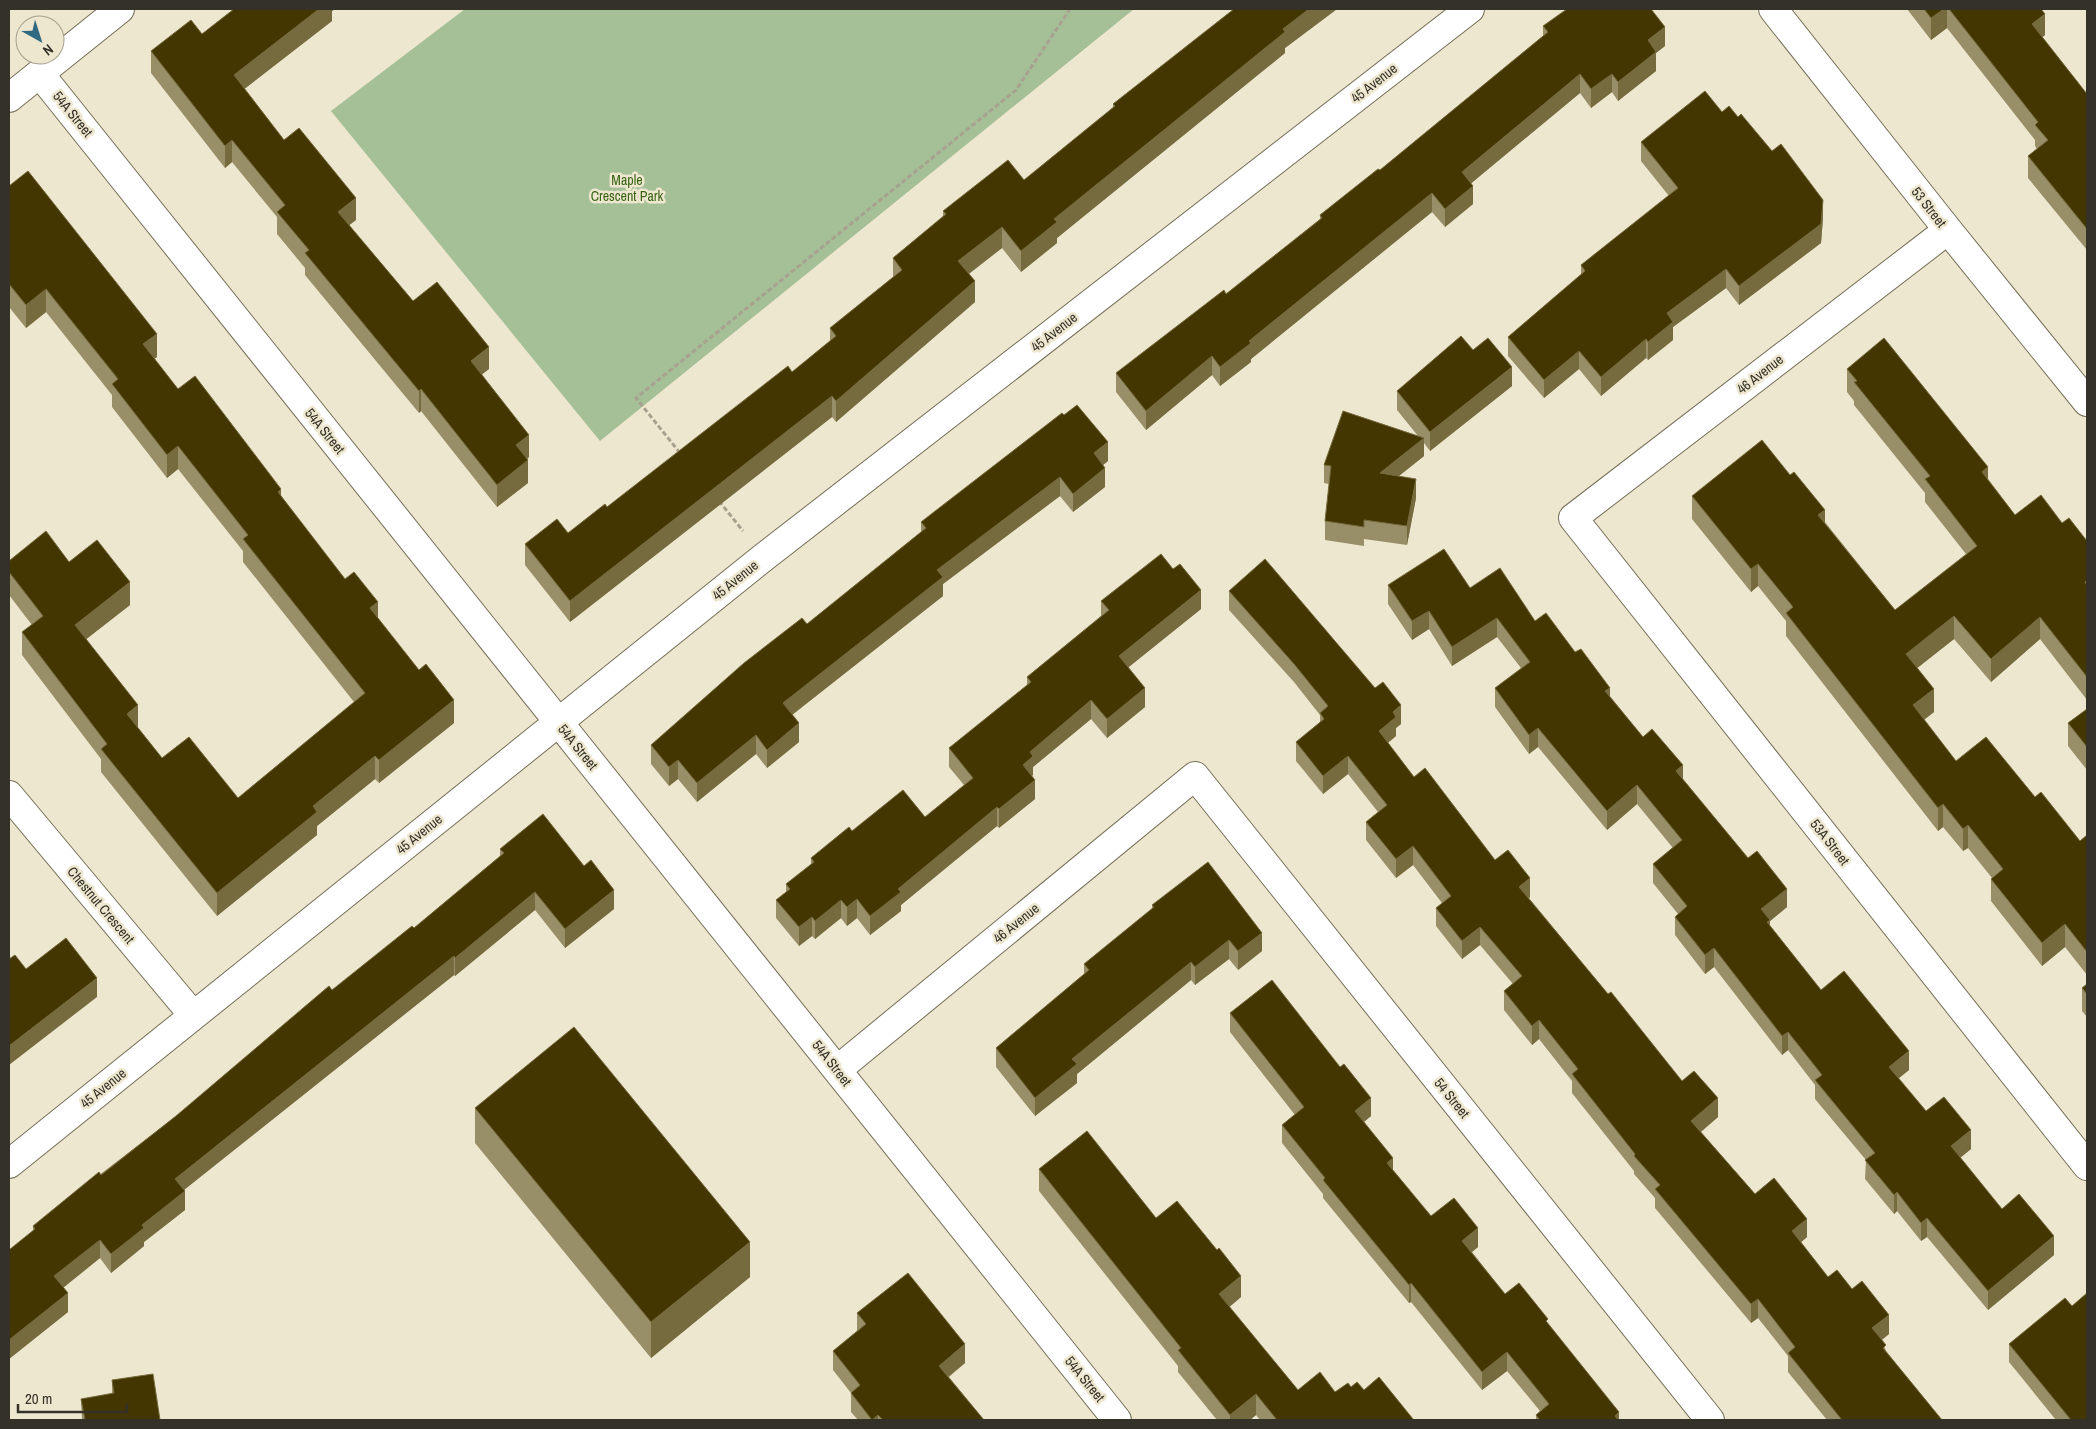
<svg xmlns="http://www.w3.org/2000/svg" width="2096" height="1429" font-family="'Archivo Narrow',sans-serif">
  <rect width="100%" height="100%" fill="#eee7cf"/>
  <!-- green -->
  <path fill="#a5bf97" d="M 465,9 L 1134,9 L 600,441 L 331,111 Z"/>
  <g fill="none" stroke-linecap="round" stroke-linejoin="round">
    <!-- minor casing -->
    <g stroke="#756f59" stroke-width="30">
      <path id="minor" d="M 1773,9 L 1948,230 L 2087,402
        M 40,74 L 1117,1420
        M 9,98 L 120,9
        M 1948,230 L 1573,518 L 2087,1166
        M 9,795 L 193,1015
        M 837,1070 L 1195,776 L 1710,1420
        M 9,1164 L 764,557 L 1470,9"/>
    </g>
    <!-- path -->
    <path stroke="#a7a28f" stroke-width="3" stroke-dasharray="5 2.5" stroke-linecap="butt" d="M 680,453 L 636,398 L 1016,90 L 1070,9
      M 719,501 L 743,531"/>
    <!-- minor -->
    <use href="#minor" stroke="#fff" stroke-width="28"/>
  </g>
  <!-- wall -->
  <path fill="#988e68" d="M 234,9 L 335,9 L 332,11 L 332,21 L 244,89 L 284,140 L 356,220 L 349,225 L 413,301 L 489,369 L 482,374 L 529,457 L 527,459 L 528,483 L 497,507 L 421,411 L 419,413 L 305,275 L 305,268 L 277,234 L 277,217 L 232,162 L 225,168 L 151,73 L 151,51 L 202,34 Z
    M 1234,9 L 1337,9 L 1285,48 L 1285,53 L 1057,238 L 1057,243 L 1021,272 L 1002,248 L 969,274 L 975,302 L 836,422 L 832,417 L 570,622 L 525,565 L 525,544 L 568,533 L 607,507 L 792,372 L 830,341 L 830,328 L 893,277 L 893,258 L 943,217 L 943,211 L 1024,180 L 1113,108 L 1113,104 Z
    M 1907,9 L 2041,9 L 2045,35 L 2042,37 L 2087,94 L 2087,250 L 2028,178 L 2028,156 L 2037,149 L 2035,146 L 2035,140 L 1947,28 L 1931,40 Z
    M 1543,26 L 1665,46 L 1656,53 L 1656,71 L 1618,101 L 1612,92 L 1591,108 L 1580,93 L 1471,183 L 1473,204 L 1445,227 L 1432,212 L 1251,359 L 1251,362 L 1220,386 L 1212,375 L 1146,430 L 1116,392 L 1116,373 L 1226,294 L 1320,219 L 1320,215 L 1380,170 L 1543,36 Z
    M 1722,112 L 1823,218 L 1821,243 L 1739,305 L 1726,288 L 1673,327 L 1673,340 L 1648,360 L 1646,358 L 1601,396 L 1579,369 L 1544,398 L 1508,356 L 1508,337 L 1581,275 L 1581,265 L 1669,196 L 1641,161 L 1641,142 Z
    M 9,186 L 157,357 L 154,358 L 178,389 L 281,497 L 345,579 L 378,618 L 454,723 L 379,783 L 375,779 L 317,826 L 317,835 L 217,916 L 101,772 L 101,759 L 22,655 L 22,632 L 32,625 L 9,595 L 9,561 L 69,562 L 130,605 L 86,639 L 138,728 L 162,758 L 238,798 L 354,702 L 243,562 L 243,551 L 178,469 L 167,478 L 112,407 L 112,395 L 46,312 L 26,328 L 9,307 Z
    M 1473,350 L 1512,386 L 1430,451 L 1424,443 L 1424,456 L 1399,476 L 1416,498 L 1407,545 L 1364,539 L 1364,546 L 1325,540 L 1325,521 L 1329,484 L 1324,483 L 1324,465 L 1418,436 L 1397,410 L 1397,391 Z
    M 1847,369 L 1988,479 L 2015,515 L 2062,523 L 2087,541 L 2087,700 L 2040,639 L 1991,682 L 1954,639 L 1917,668 L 1934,712 L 1924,720 L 1956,761 L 2035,797 L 2080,841 L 2087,835 L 2087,975 L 2065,947 L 2042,966 L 1991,901 L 1991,879 L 1992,878 L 1968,848 L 1963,851 L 1943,827 L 1938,831 L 1786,636 L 1786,621 L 1758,586 L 1751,592 L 1692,519 L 1692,496 L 1825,522 L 1895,610 L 1966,554 L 1925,502 L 1925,493 L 1854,405 L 1854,401 L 1847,392 Z
    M 1108,461 L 1103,465 L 1105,487 L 1073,512 L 1060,496 L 943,584 L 943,596 L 792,715 L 799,742 L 767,768 L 756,754 L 697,802 L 678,779 L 669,786 L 651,764 L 651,745 L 807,624 L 921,532 L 921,522 Z
    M 1388,585 L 1470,588 L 1535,621 L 1575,652 L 1610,696 L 1643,737 L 1683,779 L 1787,907 L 1770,921 L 1770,926 L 1821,990 L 1909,1070 L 1899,1078 L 1926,1111 L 1971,1149 L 1960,1158 L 2002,1209 L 2054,1255 L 1988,1310 L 1927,1237 L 1921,1241 L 1897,1211 L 1894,1214 L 1865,1179 L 1866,1160 L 1815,1099 L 1815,1085 L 1788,1050 L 1782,1055 L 1714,967 L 1705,974 L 1675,935 L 1675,917 L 1678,914 L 1653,883 L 1653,864 L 1673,848 L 1637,804 L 1607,830 L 1538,747 L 1529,754 L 1495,707 L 1495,688 L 1521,668 L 1497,637 L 1452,666 L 1429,629 L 1412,640 L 1388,604 Z
    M 1229,591 L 1401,724 L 1396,728 L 1396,736 L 1388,743 L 1414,777 L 1530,897 L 1529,898 L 1608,994 L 1682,1081 L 1718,1117 L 1701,1132 L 1755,1194 L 1807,1237 L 1801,1242 L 1828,1277 L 1889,1334 L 1882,1340 L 1886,1351 L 1942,1420 L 1827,1420 L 1788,1372 L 1788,1356 L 1758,1318 L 1751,1323 L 1655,1208 L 1655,1198 L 1634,1174 L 1634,1171 L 1572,1093 L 1572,1081 L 1539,1039 L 1532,1045 L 1504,1010 L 1504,991 L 1513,984 L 1480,945 L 1462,959 L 1436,926 L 1436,908 L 1442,903 L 1413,865 L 1396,878 L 1366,840 L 1366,822 L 1378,812 L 1348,774 L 1323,794 L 1296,761 L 1296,742 L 1320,723 L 1320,715 L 1294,682 L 1229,610 Z
    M 1101,601 L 1201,609 L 1128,667 L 1145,707 L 1107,738 L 1091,719 L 1033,767 L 1033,775 L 1032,776 L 1035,799 L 999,828 L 997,826 L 901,905 L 901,911 L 870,935 L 857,918 L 847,926 L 841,918 L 815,939 L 812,936 L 799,946 L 776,918 L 776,900 L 786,892 L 786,884 L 811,865 L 811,858 L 852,831 L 925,817 L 964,785 L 949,767 L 949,748 L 1027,685 L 1027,677 L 1101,616 Z
    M 2087,709 L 2087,770 L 2068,746 L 2068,723 Z
    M 500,849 L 614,909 L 565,948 L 535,910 L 455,976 L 454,975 L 184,1190 L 185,1210 L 144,1242 L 144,1246 L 111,1273 L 100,1258 L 63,1288 L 68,1312 L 9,1359 L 9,1250 L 33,1231 L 33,1226 L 176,1116 L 332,990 L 414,928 L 500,856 Z
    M 1152,905 L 1262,951 L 1238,970 L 1229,959 L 1195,985 L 1191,980 L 1077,1074 L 1077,1083 L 1035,1116 L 996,1067 L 996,1048 L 1084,974 L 1084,964 L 1152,909 Z
    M 2087,984 L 2087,1017 L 2082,1011 L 2082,988 Z
    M 1230,1013 L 1371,1116 L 1364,1122 L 1393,1170 L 1431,1216 L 1478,1247 L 1472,1252 L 1505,1294 L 1548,1324 L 1619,1420 L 1536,1420 L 1536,1415 L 1540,1411 L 1507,1371 L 1482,1390 L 1411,1302 L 1409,1303 L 1323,1198 L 1323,1194 L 1282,1143 L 1282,1125 L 1295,1115 L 1230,1032 Z
    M 475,1108 L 750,1277 L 651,1358 L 475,1143 Z
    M 1039,1169 L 1156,1218 L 1241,1297 L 1229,1307 L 1298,1390 L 1335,1392 L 1351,1387 L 1364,1390 L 1413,1420 L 1260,1420 L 1256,1415 L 1250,1420 L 1217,1420 L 1178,1372 L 1178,1366 L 1039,1191 Z
    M 2072,1306 L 2087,1420 L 2056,1420 L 2009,1362 L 2009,1344 Z
    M 857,1313 L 965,1363 L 949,1377 L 984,1420 L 858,1420 L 851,1412 L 851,1393 L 833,1370 L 833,1351 L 857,1331 Z
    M 112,1380 L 160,1420 L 82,1420 L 81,1399 L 112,1394 Z"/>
  <!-- shaded-wall -->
  <path fill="#766b3e" d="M 319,9 L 335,9 L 332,11 L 332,21 L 234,97 L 234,75 Z
    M 1309,9 L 1337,9 L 1285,48 L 1285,53 L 1057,238 L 1057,243 L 1021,272 L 1021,251 L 1054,219 L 1283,29 Z
    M 1944,9 L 1947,9 L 1947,28 L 1931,40 L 1931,18 Z
    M 2045,14 L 2045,35 L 2032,46 L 2032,24 Z
    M 1665,27 L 1665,46 L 1656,53 L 1656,71 L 1618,101 L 1618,82 L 1648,40 Z
    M 1580,74 L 1580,93 L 1462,191 L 1462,172 Z
    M 1612,74 L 1612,92 L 1591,108 L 1591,89 Z
    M 232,140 L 232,162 L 225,168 L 225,146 Z
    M 1473,186 L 1473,204 L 1445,227 L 1445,209 Z
    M 1432,193 L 1432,212 L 1251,359 L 1251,362 L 1220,386 L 1220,367 L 1249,341 Z
    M 356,198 L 356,220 L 338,234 L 338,212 Z
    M 1823,200 L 1823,218 L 1821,243 L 1739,305 L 1739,286 Z
    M 1002,227 L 1002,248 L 958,282 L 958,261 Z
    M 1726,269 L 1726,288 L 1673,327 L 1673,340 L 1648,360 L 1648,342 L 1667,313 Z
    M 975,281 L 975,302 L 836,422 L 836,401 Z
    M 46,289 L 46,312 L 26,328 L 26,305 Z
    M 157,334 L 157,357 L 143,367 L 143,344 Z
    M 1646,339 L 1646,358 L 1601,396 L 1601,377 Z
    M 489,347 L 489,369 L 471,383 L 471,361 Z
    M 1579,351 L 1579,369 L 1544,398 L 1544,380 Z
    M 1212,356 L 1212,375 L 1146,430 L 1146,411 Z
    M 1512,367 L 1512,386 L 1430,451 L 1430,432 Z
    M 421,389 L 421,411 L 419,413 L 419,391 Z
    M 832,396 L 832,417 L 570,622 L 570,601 Z
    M 529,435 L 529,457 L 516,467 L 516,445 Z
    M 1424,438 L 1424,456 L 1380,491 L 1380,473 Z
    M 1108,442 L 1108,461 L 1094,472 L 1094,453 Z
    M 178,446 L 178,469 L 167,478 L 167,455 Z
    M 528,460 L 528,483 L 497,507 L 497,485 Z
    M 1988,467 L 1988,490 L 1982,472 Z
    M 1105,468 L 1105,487 L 1073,512 L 1073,494 Z
    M 1060,477 L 1060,496 L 943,584 L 943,596 L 783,722 L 783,703 L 937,570 Z
    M 1416,479 L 1416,498 L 1407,545 L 1407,526 Z
    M 281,489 L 281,512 L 278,492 Z
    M 1825,510 L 1825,533 L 1818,515 Z
    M 1758,564 L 1758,586 L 1751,592 L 1751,569 Z
    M 130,582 L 130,605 L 75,648 L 75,625 Z
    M 1201,590 L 1201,609 L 1119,675 L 1119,656 Z
    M 378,602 L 378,624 L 370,608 Z
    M 1429,611 L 1429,629 L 1412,640 L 1412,621 Z
    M 1954,616 L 1954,639 L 1906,677 L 1906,654 Z
    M 2040,617 L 2040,639 L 1991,682 L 1991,659 Z
    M 1497,618 L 1497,637 L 1452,666 L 1452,647 Z
    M 1145,688 L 1145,707 L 1107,738 L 1107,719 Z
    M 1610,688 L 1610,707 L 1605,691 Z
    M 1934,689 L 1934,712 L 1913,728 L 1913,705 Z
    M 454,700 L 454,723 L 379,783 L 379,760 Z
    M 1091,700 L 1091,719 L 1033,767 L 1033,775 L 1023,783 L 1023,765 L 1030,752 Z
    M 138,705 L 138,728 L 127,714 Z
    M 1401,705 L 1401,724 L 1396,728 L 1396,736 L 1379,750 L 1379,731 L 1393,712 Z
    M 799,723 L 799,742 L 767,768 L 767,750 Z
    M 1538,728 L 1538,747 L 1529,754 L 1529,735 Z
    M 756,735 L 756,754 L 697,802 L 697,783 Z
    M 375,756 L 375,779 L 317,826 L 317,835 L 217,916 L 217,893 L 313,806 Z
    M 1348,756 L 1348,774 L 1323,794 L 1323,776 Z
    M 678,760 L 678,779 L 669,786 L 669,767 Z
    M 1683,765 L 1683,784 L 1676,771 Z
    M 1035,780 L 1035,799 L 999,828 L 999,809 Z
    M 1637,785 L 1637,804 L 1607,830 L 1607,811 Z
    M 1943,804 L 1943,827 L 1938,831 L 1938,808 Z
    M 997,807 L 997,826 L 901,905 L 901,911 L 870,935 L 870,916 L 898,889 Z
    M 1968,825 L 1968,848 L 1963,851 L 1963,829 Z
    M 1413,846 L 1413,865 L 1396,878 L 1396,859 Z
    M 1530,878 L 1530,897 L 1519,906 L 1519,887 Z
    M 1787,889 L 1787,907 L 1770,921 L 1770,939 L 1761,909 Z
    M 614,890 L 614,909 L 565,948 L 565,929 Z
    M 535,892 L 535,910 L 455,976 L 455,958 Z
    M 857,899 L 857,918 L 847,926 L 847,907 Z
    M 841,900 L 841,918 L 815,939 L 815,921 Z
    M 812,917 L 812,936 L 799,946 L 799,927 Z
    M 2065,924 L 2065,947 L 2042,966 L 2042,943 Z
    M 1480,927 L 1480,945 L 1462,959 L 1462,941 Z
    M 1262,933 L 1262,951 L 1238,970 L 1238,951 Z
    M 1229,940 L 1229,959 L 1195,985 L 1195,967 Z
    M 1714,948 L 1714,967 L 1705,974 L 1705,955 Z
    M 454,956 L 454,975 L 175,1197 L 175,1179 Z
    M 1191,962 L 1191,980 L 1077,1074 L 1077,1083 L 1035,1116 L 1035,1098 L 1072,1059 Z
    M 97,978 L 97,997 L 9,1065 L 9,1046 Z
    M 1539,1020 L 1539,1039 L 1532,1045 L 1532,1026 Z
    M 1788,1032 L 1788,1050 L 1782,1055 L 1782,1036 Z
    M 1909,1051 L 1909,1070 L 1889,1086 L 1889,1067 Z
    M 1371,1098 L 1371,1116 L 1355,1129 L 1355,1111 Z
    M 1718,1098 L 1718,1117 L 1691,1140 L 1691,1121 Z
    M 1971,1130 L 1971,1149 L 1951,1165 L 1951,1146 Z
    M 1393,1158 L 1393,1177 L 1387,1163 Z
    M 185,1191 L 185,1210 L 144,1242 L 144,1246 L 111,1273 L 111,1254 L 142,1225 Z
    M 1897,1192 L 1897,1211 L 1894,1214 L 1894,1195 Z
    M 1927,1218 L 1927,1237 L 1921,1241 L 1921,1223 Z
    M 1807,1219 L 1807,1237 L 1792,1250 L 1792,1231 Z
    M 1478,1228 L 1478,1247 L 1462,1260 L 1462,1241 Z
    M 2054,1236 L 2054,1255 L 1988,1310 L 1988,1291 Z
    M 100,1240 L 100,1258 L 54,1295 L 54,1276 Z
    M 750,1242 L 750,1277 L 651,1358 L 651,1322 Z
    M 1241,1276 L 1241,1297 L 1219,1316 L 1219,1294 Z
    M 1411,1283 L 1411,1302 L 1409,1303 L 1409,1285 Z
    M 68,1293 L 68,1312 L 9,1359 L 9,1340 Z
    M 1758,1299 L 1758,1318 L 1751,1323 L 1751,1304 Z
    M 1889,1315 L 1889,1334 L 1872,1347 L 1872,1328 Z
    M 965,1344 L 965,1363 L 939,1384 L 939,1366 Z
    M 1507,1352 L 1507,1371 L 1482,1390 L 1482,1372 Z
    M 1256,1394 L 1256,1415 L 1250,1420 L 1230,1420 L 1230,1415 Z
    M 1619,1412 L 1619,1420 L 1615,1420 L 1615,1416 Z
    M 878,1415 L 878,1420 L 872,1420 Z"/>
  <!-- building -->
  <path fill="#433600" stroke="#766b3e" d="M 234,9 L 319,9 L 234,75 L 284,140 L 299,128 L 356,198 L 338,212 L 413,301 L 437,282 L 489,347 L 471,361 L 529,435 L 516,445 L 528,460 L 497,485 L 421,389 L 419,391 L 305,253 L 309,250 L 277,212 L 285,205 L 232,140 L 225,146 L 151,51 L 191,20 L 202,34 Z
    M 1234,9 L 1309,9 L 1283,29 L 1285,32 L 1054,219 L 1057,222 L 1021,251 L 1002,227 L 958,261 L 975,281 L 836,401 L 832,396 L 570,601 L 525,544 L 557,519 L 568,533 L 605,504 L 607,507 L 788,366 L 792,372 L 836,336 L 830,328 L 902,270 L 893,258 L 946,214 L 943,211 L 1008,160 L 1024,180 L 1115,106 L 1113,104 Z
    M 1567,9 L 1651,9 L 1665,27 L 1648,40 L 1656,52 L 1618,82 L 1612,74 L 1591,89 L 1580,74 L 1462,172 L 1473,186 L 1445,209 L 1432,193 L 1249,341 L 1251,343 L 1220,367 L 1212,356 L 1146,411 L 1116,373 L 1224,290 L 1226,294 L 1322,218 L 1320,215 L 1378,169 L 1380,170 L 1548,32 L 1543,26 Z
    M 1924,9 L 1944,9 L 1931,18 Z
    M 1949,9 L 2041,9 L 2045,14 L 2032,24 L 2087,94 L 2087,229 L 2028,156 L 2048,140 L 2035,125 L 2038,122 Z
    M 1705,91 L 1722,112 L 1729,106 L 1738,117 L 1741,114 L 1772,151 L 1781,144 L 1823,200 L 1821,224 L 1739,286 L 1726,269 L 1667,313 L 1673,322 L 1648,342 L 1646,339 L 1601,377 L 1579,351 L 1544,380 L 1508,337 L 1585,271 L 1581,265 L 1678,188 L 1641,142 Z
    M 28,171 L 157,334 L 143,344 L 178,389 L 195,376 L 281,489 L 278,492 L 345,579 L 354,572 L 378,602 L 370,608 L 419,670 L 426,664 L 454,700 L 379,760 L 375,756 L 313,806 L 317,812 L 217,893 L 101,749 L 107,744 L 22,632 L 43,616 L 9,572 L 9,561 L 46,531 L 69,562 L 97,540 L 130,582 L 75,625 L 138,705 L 127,714 L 162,758 L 189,737 L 238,798 L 365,693 L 243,539 L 248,535 L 178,446 L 167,455 L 112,384 L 118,379 L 46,289 L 26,305 L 9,284 L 9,186 Z
    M 1461,336 L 1473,350 L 1488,338 L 1512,367 L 1430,432 L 1397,391 Z
    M 1884,338 L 1988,467 L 1982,472 L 2015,515 L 2041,495 L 2062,523 L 2069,518 L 2087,541 L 2087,580 L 2085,582 L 2087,586 L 2087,677 L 2040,617 L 1991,659 L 1954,616 L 1906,654 L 1934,689 L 1913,705 L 1956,761 L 1986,737 L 2035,797 L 2041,792 L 2080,841 L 2087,835 L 2087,952 L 2065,924 L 2042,943 L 1991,879 L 2003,869 L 1968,825 L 1963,829 L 1943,804 L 1938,808 L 1786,613 L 1793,607 L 1758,564 L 1751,569 L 1692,496 L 1762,440 L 1790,475 L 1794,472 L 1825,510 L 1818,515 L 1895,610 L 1977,546 L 1925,479 L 1930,476 L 1854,382 L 1857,381 L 1847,369 Z
    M 1077,405 L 1108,442 L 1094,453 L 1105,468 L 1073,494 L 1060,477 L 937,570 L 943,577 L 783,703 L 799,723 L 767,750 L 756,735 L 697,783 L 678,760 L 669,767 L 651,745 L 744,663 L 802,618 L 807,624 L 926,528 L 921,522 L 1062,413 L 1064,415 Z
    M 1343,411 L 1424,438 L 1380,473 L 1416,479 L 1407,526 L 1364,520 L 1364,527 L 1325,521 L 1331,466 L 1324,465 Z
    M 1444,549 L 1470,588 L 1500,568 L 1535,621 L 1546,613 L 1575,652 L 1581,649 L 1610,688 L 1605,691 L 1643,737 L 1652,729 L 1683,765 L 1676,771 L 1748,858 L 1757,851 L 1787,889 L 1761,909 L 1770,920 L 1767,922 L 1821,990 L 1844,971 L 1909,1051 L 1889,1067 L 1926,1111 L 1944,1097 L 1971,1130 L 1951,1146 L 2002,1209 L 2019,1194 L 2054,1236 L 1988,1291 L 1927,1218 L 1921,1223 L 1897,1192 L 1894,1195 L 1865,1160 L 1875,1153 L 1815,1080 L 1822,1075 L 1788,1032 L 1782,1036 L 1714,948 L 1705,955 L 1675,917 L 1687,906 L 1653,864 L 1682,840 L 1637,785 L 1607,811 L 1538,728 L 1529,735 L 1495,688 L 1530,662 L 1497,618 L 1452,647 L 1429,611 L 1412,621 L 1388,585 Z
    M 1161,554 L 1173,569 L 1180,564 L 1201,590 L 1119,656 L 1145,688 L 1107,719 L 1091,700 L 1030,752 L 1033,756 L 1023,765 L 1035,780 L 999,809 L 997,807 L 898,889 L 901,892 L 870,916 L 857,899 L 847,907 L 841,900 L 815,921 L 812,917 L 799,927 L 776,900 L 790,889 L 786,884 L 814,862 L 811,858 L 849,827 L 852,831 L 903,790 L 925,817 L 973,778 L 949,748 L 1031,682 L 1027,677 L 1109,610 L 1101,601 Z
    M 1265,559 L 1375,688 L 1383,682 L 1401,705 L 1393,712 L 1396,717 L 1379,731 L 1414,777 L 1425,768 L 1495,860 L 1508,850 L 1530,878 L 1519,887 L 1608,994 L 1611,992 L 1682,1081 L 1694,1071 L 1718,1098 L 1691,1121 L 1755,1194 L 1774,1178 L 1807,1219 L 1792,1231 L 1828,1277 L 1837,1270 L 1852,1289 L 1862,1281 L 1889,1315 L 1872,1328 L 1886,1345 L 1883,1348 L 1942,1420 L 1842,1420 L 1788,1353 L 1795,1347 L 1758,1299 L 1751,1304 L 1655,1189 L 1660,1185 L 1634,1156 L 1635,1154 L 1572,1074 L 1578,1069 L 1539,1020 L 1532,1026 L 1504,991 L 1522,976 L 1480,927 L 1462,941 L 1436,908 L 1451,896 L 1413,846 L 1396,859 L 1366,822 L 1387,805 L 1348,756 L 1323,776 L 1296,742 L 1324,719 L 1320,713 L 1328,706 L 1294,664 L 1229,591 Z
    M 2087,709 L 2087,747 L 2068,723 Z
    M 543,814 L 584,866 L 591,860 L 614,890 L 565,929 L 535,892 L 455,958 L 454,956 L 175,1179 L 185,1191 L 142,1225 L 144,1228 L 111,1254 L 100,1240 L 54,1276 L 68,1293 L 9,1340 L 9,1250 L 35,1229 L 33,1226 L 99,1172 L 101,1175 L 176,1116 L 329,986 L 332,990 L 412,926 L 414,928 L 504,853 L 500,849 Z
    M 1208,862 L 1262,933 L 1238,951 L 1229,940 L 1195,967 L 1191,962 L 1072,1059 L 1077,1064 L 1035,1098 L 996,1048 L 1089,970 L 1084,964 L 1154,907 L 1152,905 Z
    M 66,938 L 97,978 L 9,1046 L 9,959 L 15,955 L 26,969 Z
    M 1272,980 L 1340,1067 L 1344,1064 L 1371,1098 L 1355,1111 L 1393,1158 L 1387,1163 L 1431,1216 L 1454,1198 L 1478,1228 L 1462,1241 L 1505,1294 L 1519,1283 L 1548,1319 L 1546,1321 L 1619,1412 L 1615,1416 L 1618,1420 L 1540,1420 L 1536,1415 L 1549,1404 L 1507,1352 L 1482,1372 L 1411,1283 L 1409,1285 L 1323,1180 L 1325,1178 L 1282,1125 L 1304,1107 L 1230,1013 Z
    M 2087,984 L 2087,994 L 2082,988 Z
    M 574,1027 L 750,1242 L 651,1322 L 475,1108 Z
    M 1087,1131 L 1156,1218 L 1177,1201 L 1217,1250 L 1219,1248 L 1241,1276 L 1219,1294 L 1298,1390 L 1320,1372 L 1335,1392 L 1348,1383 L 1351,1387 L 1357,1382 L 1364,1390 L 1379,1377 L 1413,1419 L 1411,1420 L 1277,1420 L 1256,1394 L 1230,1415 L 1178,1350 L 1181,1348 L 1039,1169 Z
    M 908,1273 L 965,1344 L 939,1366 L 984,1420 L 883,1420 L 878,1415 L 872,1420 L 851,1393 L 860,1385 L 833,1351 L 866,1324 L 857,1313 Z
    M 2087,1293 L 2087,1420 L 2071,1420 L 2009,1344 L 2065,1298 L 2072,1306 Z
    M 153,1374 L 160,1420 L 85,1420 L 81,1399 L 114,1393 L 112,1380 Z"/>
  <g text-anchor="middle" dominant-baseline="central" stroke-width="5" stroke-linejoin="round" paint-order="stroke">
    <!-- street labels -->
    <g font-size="14" fill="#343128" stroke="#eee7cf">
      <text transform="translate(1374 83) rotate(-38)">45 Avenue</text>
      <text transform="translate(73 114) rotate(51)">54A Street</text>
      <text transform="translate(1929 207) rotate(52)">53 Street</text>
      <text transform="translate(1054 332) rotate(-38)">45 Avenue</text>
      <text transform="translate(1760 374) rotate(-38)">46 Avenue</text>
      <text transform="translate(325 431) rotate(51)">54A Street</text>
      <text transform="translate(735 580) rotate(-39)">45 Avenue</text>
      <text transform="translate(578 747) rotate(51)">54A Street</text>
      <text transform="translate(419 834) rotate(-39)">45 Avenue</text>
      <text transform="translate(1830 842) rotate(52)">53A Street</text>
      <text transform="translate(101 905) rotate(50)">Chestnut Crescent</text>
      <text transform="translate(1016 923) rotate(-39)">46 Avenue</text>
      <text transform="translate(832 1063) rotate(52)">54A Street</text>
      <text transform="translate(103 1088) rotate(-39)">45 Avenue</text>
      <text transform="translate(1452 1098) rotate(51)">54 Street</text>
      <text transform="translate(1085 1379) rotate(51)">54A Street</text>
    </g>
    <!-- park labels -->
    <g font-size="14" fill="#396416" stroke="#eee7cf">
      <text x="627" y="180">Maple<tspan x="627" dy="16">Crescent Park</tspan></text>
    </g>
  </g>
  <!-- border -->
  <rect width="2096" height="1429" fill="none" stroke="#343128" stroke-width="20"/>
  <!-- north arrow -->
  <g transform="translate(40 40) rotate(141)"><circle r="24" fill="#eee7cf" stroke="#a49e8c"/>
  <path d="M0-4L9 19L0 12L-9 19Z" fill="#306982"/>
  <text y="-8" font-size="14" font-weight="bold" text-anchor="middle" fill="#343128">N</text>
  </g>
  <!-- scale -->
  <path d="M18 1404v8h109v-8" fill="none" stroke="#343128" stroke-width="2.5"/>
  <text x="25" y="1404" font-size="15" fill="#343128" stroke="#eee7cf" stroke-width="4" paint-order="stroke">20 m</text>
</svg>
